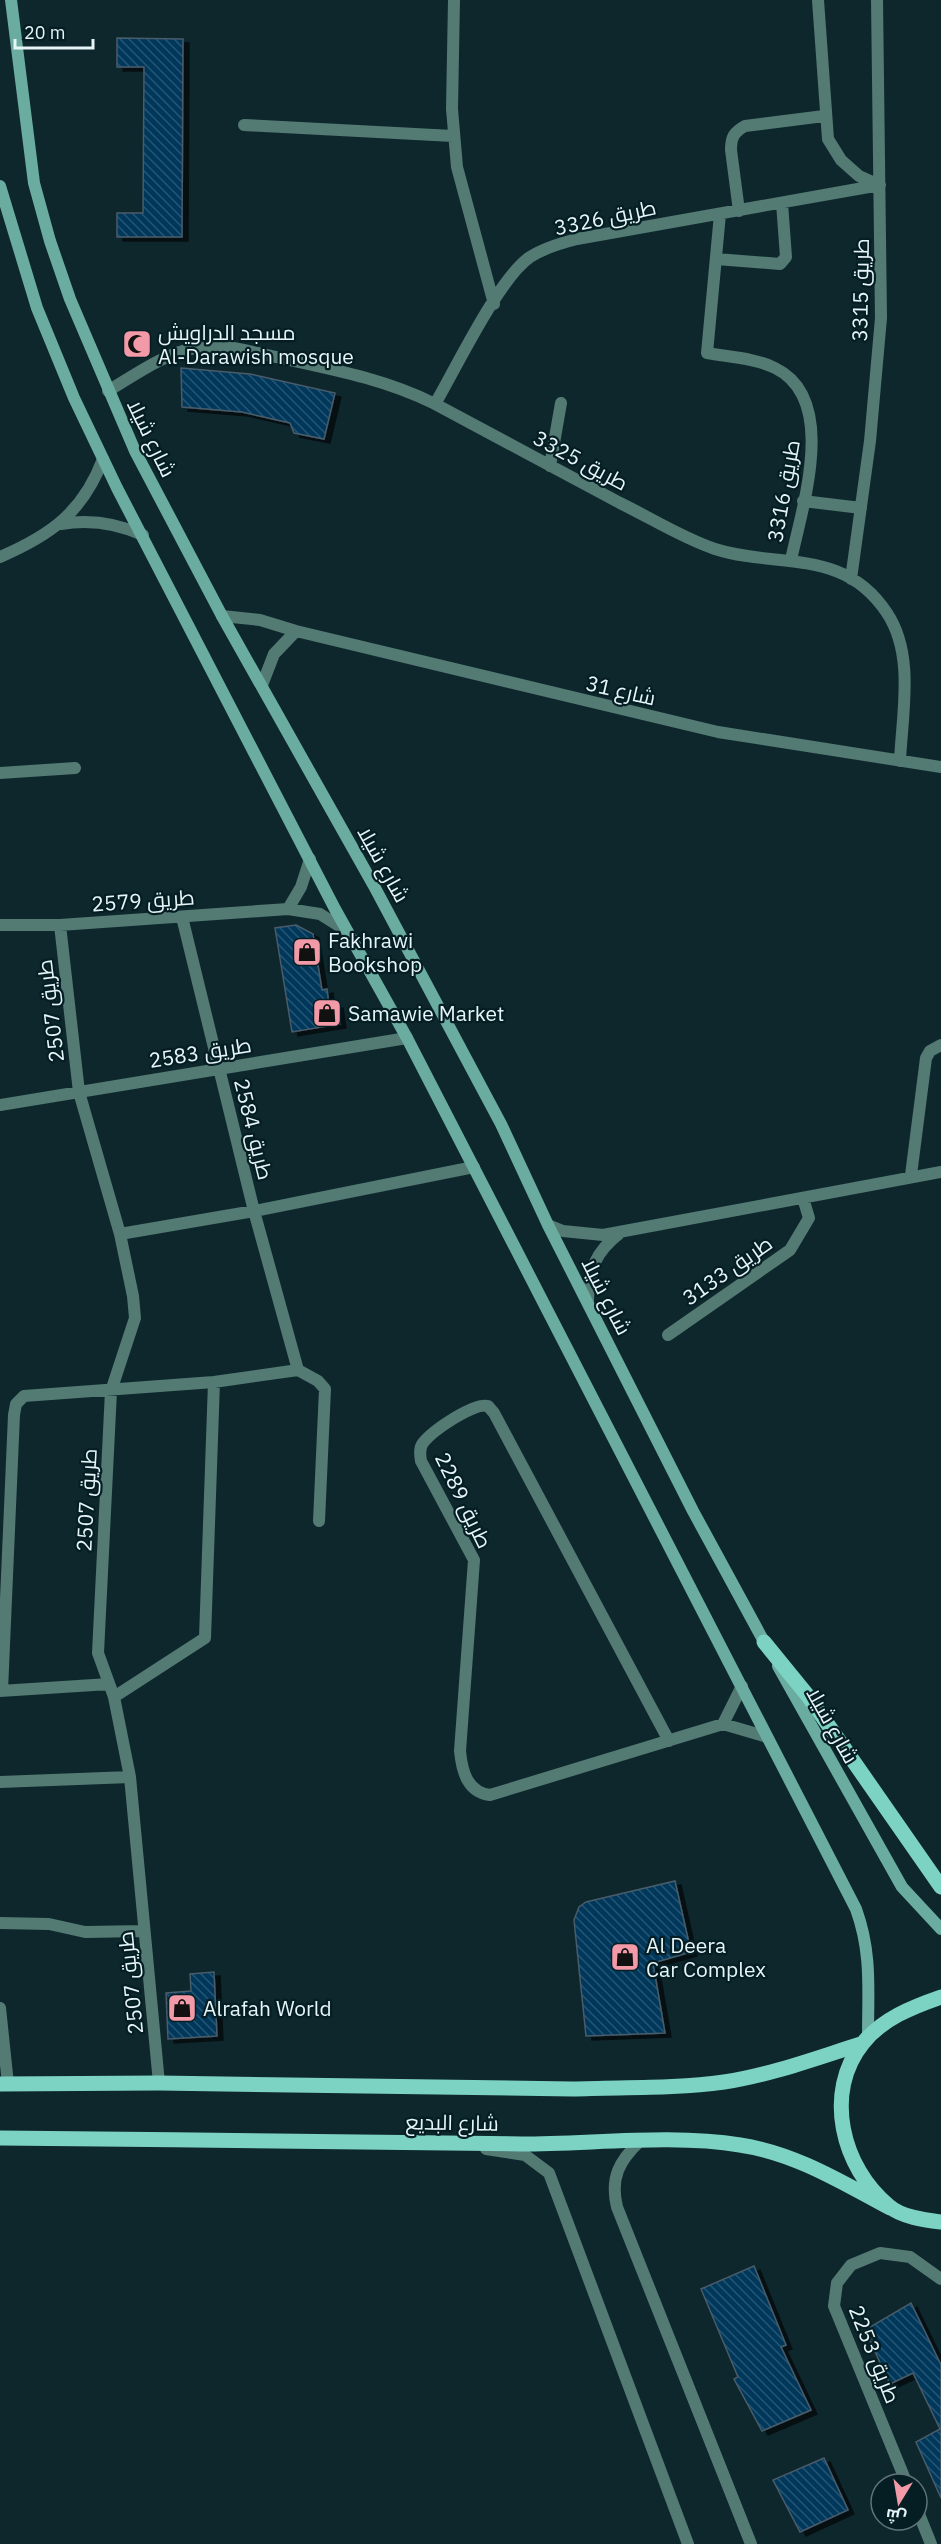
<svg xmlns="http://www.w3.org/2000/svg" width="941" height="2544" font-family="'IBM Plex Sans',Cairo,sans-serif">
  <defs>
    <pattern id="building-back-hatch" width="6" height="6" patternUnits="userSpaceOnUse" patternTransform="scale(1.5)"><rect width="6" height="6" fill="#00375b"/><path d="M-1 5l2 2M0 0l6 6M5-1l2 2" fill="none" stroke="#255573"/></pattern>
    <filter id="shadow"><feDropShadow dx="6" dy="4" stdDeviation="0" flood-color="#0009"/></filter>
  </defs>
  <rect width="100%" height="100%" fill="#0e272d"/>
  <!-- building -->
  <path fill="url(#building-back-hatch)" stroke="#495b6a" stroke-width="1.5" filter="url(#shadow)" d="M 117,38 L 183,39 L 182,237 L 117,237 L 117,213 L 143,213 L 144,67 L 117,67 Z
    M 181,368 L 250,374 L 335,393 L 324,439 L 294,433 L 290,423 L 242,412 L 182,407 Z
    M 296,925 L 313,934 L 322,990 L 327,989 L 329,1005 L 337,1004 L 340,1024 L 292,1032 L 275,928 Z
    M 675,1881 L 691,1952 L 653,1963 L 665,2033 L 586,2036 L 574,1920 L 579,1907 L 586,1902 Z
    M 214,1972 L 217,2036 L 168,2039 L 166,1993 L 191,1991 L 190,1974 Z
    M 754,2266 L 786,2345 L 781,2347 L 811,2410 L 762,2431 L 734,2379 L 738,2377 L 701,2289 Z
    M 911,2303 L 941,2365 L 941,2498 L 916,2442 L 940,2429 L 913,2373 L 890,2384 L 865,2330 Z
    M 824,2458 L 848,2510 L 800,2532 L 773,2480 Z"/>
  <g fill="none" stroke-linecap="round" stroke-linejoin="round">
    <!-- minor -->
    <path stroke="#537a73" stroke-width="12" d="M 454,0 L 452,109 L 457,167 L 494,304
      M 818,0 L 828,139 L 841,160 L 859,176 L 879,185
      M 244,125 L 453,136
      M 739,211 L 731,150 C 731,137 734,132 745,126 L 824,116
      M 720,214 L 707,353 C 729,357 755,358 775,368 C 839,399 802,507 791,560
      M 716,259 L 780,264 L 786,257 L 782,203
      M 108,391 C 135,375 163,354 195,348 C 222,342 250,352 276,357 C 331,369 385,379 435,404 C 497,437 558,470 620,503 C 651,518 682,538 715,549 C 778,569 844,547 887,613 C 915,655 902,714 900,761
      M 435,404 C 456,368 499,278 530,257 C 544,248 561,243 577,239 L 880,185
      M 550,466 L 561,403
      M 803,501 L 861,508
      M 61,524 C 90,519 116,523 143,535
      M 0,557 C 51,535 83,512 103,459
      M 851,579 L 870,441 L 881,318 L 877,0
      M 222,616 L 260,620 L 296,631 L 718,732 L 941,767
      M 262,685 L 274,654 L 296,631
      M 0,773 L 75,768
      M 288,909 L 301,887 L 310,859
      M 182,917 L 254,1211 L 298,1370
      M 0,925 L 60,925 L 288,909 L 320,914 L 347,931
      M 60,925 L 79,1092 L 120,1234 L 133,1296 L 135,1318 L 111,1391 L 98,1653 L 114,1697 L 130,1777 L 159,2083
      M 0,1105 L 407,1038
      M 911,1175 L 926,1058 L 930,1051 L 941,1045
      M 548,1225 L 563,1231 L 603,1235 L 941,1172
      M 120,1234 L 254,1211 L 474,1167
      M 588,1300 C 589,1270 595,1252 620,1233
      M 668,1335 L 790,1250 L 809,1218 L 803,1198
      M 0,1691 L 109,1684
      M 2,1691 L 14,1415 L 16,1404 L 24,1396 L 214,1382 L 298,1370 L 318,1381 L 325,1389 L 319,1521
      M 114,1697 L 205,1638 L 214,1382
      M 723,1724 L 742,1686
      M 669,1741 L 494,1413 L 488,1406 C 474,1402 432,1431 423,1443 C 419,1448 420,1455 421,1461 L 474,1560 L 460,1751 C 462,1771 467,1792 490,1795 L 723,1724 L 767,1737
      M 0,1782 L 130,1777
      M 0,1923 L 49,1924 L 85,1932 L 144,1931
      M 0,2008 L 8,2084
      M 640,2141 C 619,2161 610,2178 617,2207 L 751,2544
      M 486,2149 L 525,2155 L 549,2173 L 688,2544
      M 907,2484 L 834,2306 L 837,2283 L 851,2265 L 880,2253 L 910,2257 L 941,2279
      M 917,2509 L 931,2544"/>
    <!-- secondary -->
    <path stroke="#6baca0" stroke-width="12" d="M 11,0 L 34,183 L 50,241 L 70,299 L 135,451 L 222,616 L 374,886 L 501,1124 L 548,1225 L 693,1511 L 768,1649
      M 0,186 L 37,308 L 74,398 L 117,488 L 335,909 L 407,1038 L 856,1909 C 872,1953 868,1990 868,2036
      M 778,1666 L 902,1887 L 941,1929"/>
    <!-- primary -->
    <path stroke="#7dd3c3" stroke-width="15" d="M 764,1642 L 808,1696 L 941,1887
      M 941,1997 C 912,2007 882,2019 863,2043 C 823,2092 842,2168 889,2206 C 901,2217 925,2220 941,2222
      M 0,2084 L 159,2083 L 572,2089 C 622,2087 675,2089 724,2082 C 771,2075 816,2058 861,2044
      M 0,2138 C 174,2140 348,2141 522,2144 C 592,2144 673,2134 740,2145 C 795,2153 843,2183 890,2208"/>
  </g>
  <!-- icons -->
  <defs>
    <g id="mosque-square" transform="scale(1.5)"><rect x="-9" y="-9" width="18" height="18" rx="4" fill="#f39aa8" stroke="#041e23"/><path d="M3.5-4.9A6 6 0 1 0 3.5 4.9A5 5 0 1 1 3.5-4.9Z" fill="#111"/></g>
    <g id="shop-square" transform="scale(1.5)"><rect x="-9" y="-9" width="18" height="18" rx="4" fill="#f39aa8" stroke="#041e23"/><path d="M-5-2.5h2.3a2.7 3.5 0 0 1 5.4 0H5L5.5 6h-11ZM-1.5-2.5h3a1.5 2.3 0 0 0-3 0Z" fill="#111"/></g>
  </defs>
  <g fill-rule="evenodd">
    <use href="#mosque-square" x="137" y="344"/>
    <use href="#shop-square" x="307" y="952"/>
    <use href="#shop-square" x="327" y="1013"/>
    <use href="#shop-square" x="625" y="1957"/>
    <use href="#shop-square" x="182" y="2008"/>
  </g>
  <g text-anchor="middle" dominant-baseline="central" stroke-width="4.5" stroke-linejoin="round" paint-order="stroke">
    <!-- street labels -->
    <g font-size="21" fill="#e6f5f8" stroke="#041e23">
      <text transform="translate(605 217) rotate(-12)">طريق 3326</text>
      <text transform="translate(860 290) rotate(-89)">طريق 3315</text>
      <text transform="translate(152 438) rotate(64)">شارع شيلا</text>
      <text transform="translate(581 460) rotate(28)">طريق 3325</text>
      <text transform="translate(783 491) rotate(-80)">طريق 3316</text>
      <text transform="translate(621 690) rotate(13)">شارع 31</text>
      <text transform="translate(384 864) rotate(61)">شارع شيلا</text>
      <text transform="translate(143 900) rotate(-4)">طريق 2579</text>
      <text transform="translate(50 1011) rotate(-97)">طريق 2507</text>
      <text transform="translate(200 1052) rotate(-9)">طريق 2583</text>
      <text transform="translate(254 1129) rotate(76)">طريق 2584</text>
      <text transform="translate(727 1270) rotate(-35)">طريق 3133</text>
      <text transform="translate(607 1296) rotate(63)">شارع شيلا</text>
      <text transform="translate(86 1500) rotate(-87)">طريق 2507</text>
      <text transform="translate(464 1500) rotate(64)">طريق 2289</text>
      <text transform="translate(833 1725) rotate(61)">شارع شيلا</text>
      <text transform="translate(130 1983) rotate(-96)">طريق 2507</text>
      <text transform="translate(452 2122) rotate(1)">شارع البديع</text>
      <text transform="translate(875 2354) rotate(68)">طريق 2253</text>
    </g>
    <!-- poi labels -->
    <g font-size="21" fill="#e6f5f8" stroke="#041e23" text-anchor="start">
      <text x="158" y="332">مسجد الدراويش<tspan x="158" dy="24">Al-Darawish mosque</tspan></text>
      <text x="328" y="940">Fakhrawi<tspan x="328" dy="24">Bookshop</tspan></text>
      <text x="348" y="1013">Samawie Market</text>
      <text x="646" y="1945">Al Deera<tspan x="646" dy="24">Car Complex</tspan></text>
      <text x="203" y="2008">Alrafah World</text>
    </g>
  </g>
  <!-- north arrow -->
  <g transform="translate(899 2502) rotate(191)"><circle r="28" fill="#041e23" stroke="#5e7478" stroke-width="1.5"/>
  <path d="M0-4.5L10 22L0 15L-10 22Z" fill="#f39aa8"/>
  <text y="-9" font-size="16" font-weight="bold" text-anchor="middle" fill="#e6f5f8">ش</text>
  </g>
  <!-- scale -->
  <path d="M15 39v9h78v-9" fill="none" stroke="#e6f5f8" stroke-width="3"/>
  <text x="24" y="39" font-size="18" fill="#e6f5f8" stroke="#041e23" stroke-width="4.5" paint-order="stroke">20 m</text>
</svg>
